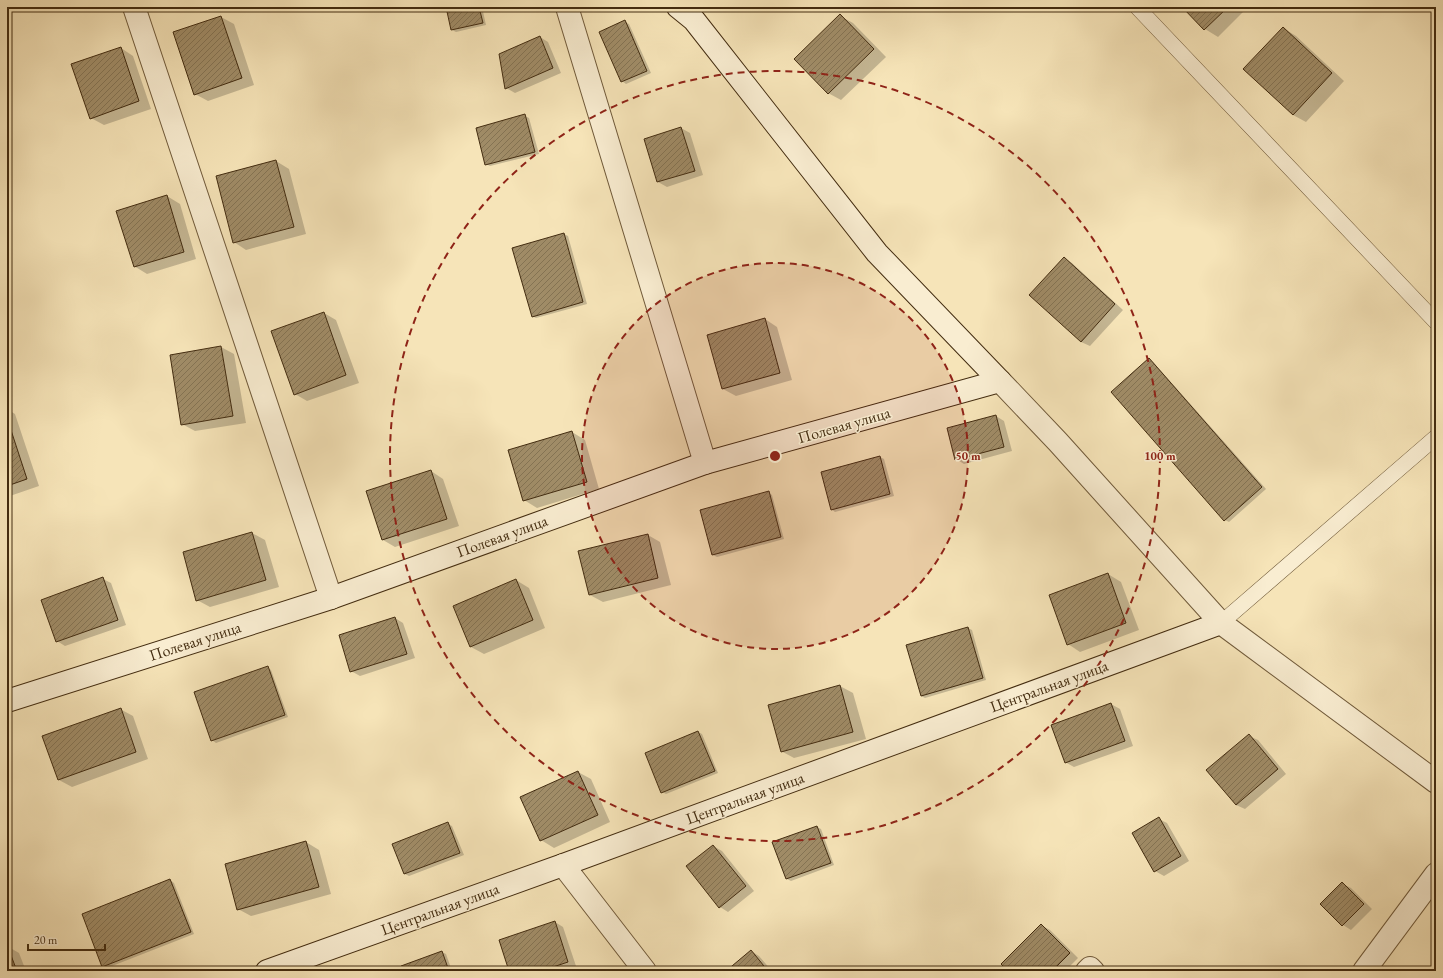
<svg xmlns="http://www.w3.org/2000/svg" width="1443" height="978" font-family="'EB Garamond',serif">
  <defs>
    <pattern id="building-hatch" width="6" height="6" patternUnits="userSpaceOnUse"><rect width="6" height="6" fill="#a08c67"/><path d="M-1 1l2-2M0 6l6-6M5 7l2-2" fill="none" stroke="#847353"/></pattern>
  </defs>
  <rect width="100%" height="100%" fill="#f6e4b8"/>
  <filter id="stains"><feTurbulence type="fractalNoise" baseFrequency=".005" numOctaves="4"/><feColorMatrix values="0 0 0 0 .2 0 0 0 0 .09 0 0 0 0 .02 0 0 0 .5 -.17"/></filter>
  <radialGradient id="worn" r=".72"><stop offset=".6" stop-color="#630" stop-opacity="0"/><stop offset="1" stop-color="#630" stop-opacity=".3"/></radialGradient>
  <!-- shadow -->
  <path fill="#0003" d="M 447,7 L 482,7 L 486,25 L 456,32 L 452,30 Z
    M 1183,7 L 1248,7 L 1218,37 L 1205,29 Z
    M 840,16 L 853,23 L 886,57 L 841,100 L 828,93 Z
    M 221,17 L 234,24 L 254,85 L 208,101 L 195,94 Z
    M 625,22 L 629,24 L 651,73 L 626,84 L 622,81 Z
    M 1283,28 L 1296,36 L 1344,81 L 1306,122 L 1293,115 Z
    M 540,37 L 548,42 L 561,73 L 515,93 L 506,88 L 501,55 Z
    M 121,48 L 133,56 L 151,109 L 104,125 L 91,118 Z
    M 525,116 L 529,118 L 539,154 L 490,166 L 486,164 Z
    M 681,128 L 690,133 L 703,175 L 667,187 L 658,182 L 645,139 Z
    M 276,161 L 289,169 L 306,234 L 246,250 L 234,242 Z
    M 167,196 L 180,204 L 196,259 L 147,274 L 134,266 Z
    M 564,234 L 568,236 L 587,304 L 536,318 L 532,316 Z
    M 1064,258 L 1072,263 L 1123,310 L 1090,346 L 1081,342 Z
    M 324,313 L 336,320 L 359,383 L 307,401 L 295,394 Z
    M 765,319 L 777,327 L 792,380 L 736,396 L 723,389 L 708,336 Z
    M 221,347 L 234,354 L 246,423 L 195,431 L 182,424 Z
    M 1149,360 L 1153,362 L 1266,489 L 1229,522 L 1225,520 Z
    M 7,409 L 15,414 L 39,486 L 7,497 Z
    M 996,416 L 1004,421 L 1012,451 L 964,464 L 956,459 Z
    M 572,432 L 585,440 L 599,489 L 537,508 L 524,500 Z
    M 880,457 L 884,459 L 894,496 L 835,512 L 831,509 Z
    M 431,471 L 443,479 L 459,526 L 395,547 L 383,540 Z
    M 768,492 L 772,495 L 784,539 L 717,557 L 713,555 L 701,511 Z
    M 252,533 L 265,540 L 279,587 L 210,607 L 197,600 Z
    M 648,535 L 660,542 L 671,585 L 603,602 L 590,595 Z
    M 1108,574 L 1121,582 L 1139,630 L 1080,652 L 1068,644 Z
    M 103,579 L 111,583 L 126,625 L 65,646 L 57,641 Z
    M 516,580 L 529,588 L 545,628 L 484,654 L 471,647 Z
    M 395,618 L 403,623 L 415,658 L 360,676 L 351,671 Z
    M 968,628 L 972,630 L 986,680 L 925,698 L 921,696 Z
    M 267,667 L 271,670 L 288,717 L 216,743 L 212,740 Z
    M 840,686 L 853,693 L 866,739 L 794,758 L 781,751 L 769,705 Z
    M 1111,704 L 1120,709 L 1133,746 L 1074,767 L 1065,762 Z
    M 120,709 L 133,716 L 148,759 L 72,787 L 59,780 Z
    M 698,732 L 702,734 L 718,773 L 666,794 L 662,792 Z
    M 1249,736 L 1258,740 L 1286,774 L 1245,809 L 1236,805 Z
    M 578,772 L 591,779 L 610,822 L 554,848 L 541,840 L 522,797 Z
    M 1159,819 L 1167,823 L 1189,861 L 1164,876 L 1155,871 Z
    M 448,824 L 452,826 L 464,855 L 409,876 L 405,874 Z
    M 817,827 L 821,829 L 834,865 L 791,881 L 787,879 L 773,843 Z
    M 306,842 L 319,850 L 331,894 L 251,916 L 238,909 Z
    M 713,846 L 722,851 L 754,891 L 728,912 L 720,907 Z
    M 170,880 L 174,883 L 194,934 L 107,968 L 103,966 Z
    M 1343,884 L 1351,888 L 1372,909 L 1351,930 L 1343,925 L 1322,904 Z
    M 555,922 L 563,927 L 576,966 L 563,971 L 510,971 Z
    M 1041,925 L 1050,930 L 1078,958 L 1065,971 L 1009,971 Z
    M 7,946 L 19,953 L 26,971 L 7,971 Z
    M 751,951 L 759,956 L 772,971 L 728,971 Z
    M 442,952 L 446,954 L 452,971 L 404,971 Z
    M 1398,968 L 1404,971 L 1395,971 Z"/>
  <!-- building -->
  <path fill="url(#building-hatch)" stroke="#432c10" d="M 446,7 L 479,7 L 483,23 L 451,30 Z
    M 1182,7 L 1228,7 L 1204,30 Z
    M 840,14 L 874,49 L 828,94 L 794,59 Z
    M 221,16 L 242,78 L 194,95 L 173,32 Z
    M 625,20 L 647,71 L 621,82 L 599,32 Z
    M 1283,27 L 1332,73 L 1293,115 L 1243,69 Z
    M 540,36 L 553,68 L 505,89 L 499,54 Z
    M 121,47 L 139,101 L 90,119 L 71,64 Z
    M 525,114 L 535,152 L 485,165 L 476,128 Z
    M 681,127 L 695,171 L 657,182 L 644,139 Z
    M 276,160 L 294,227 L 233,243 L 216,176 Z
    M 167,195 L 184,252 L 134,267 L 116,211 Z
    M 564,233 L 583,302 L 532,317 L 512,248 Z
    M 1064,257 L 1115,304 L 1081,342 L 1029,295 Z
    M 324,312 L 346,375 L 294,395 L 271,331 Z
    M 765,318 L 780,373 L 722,389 L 707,335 Z
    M 221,346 L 233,416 L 181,425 L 170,355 Z
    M 1149,358 L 1262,487 L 1224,521 L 1111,392 Z
    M 996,415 L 1004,447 L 955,460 L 947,428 Z
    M 7,418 L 27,479 L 7,486 Z
    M 572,431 L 587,482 L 523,501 L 508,450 Z
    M 880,456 L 890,494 L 831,510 L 821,472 Z
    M 431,470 L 447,519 L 382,540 L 366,491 Z
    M 769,491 L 781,537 L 712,555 L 700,510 Z
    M 252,532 L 266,580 L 196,601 L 183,552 Z
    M 648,534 L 658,578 L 589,595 L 578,551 Z
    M 1108,573 L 1126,623 L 1067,645 L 1049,595 Z
    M 103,577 L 118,620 L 56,642 L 41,600 Z
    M 516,579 L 533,620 L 470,647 L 453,606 Z
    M 395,617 L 407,654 L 350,672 L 339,635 Z
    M 968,627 L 983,678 L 921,696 L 906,645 Z
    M 268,666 L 285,715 L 211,741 L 194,692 Z
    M 840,685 L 853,732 L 781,752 L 768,705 Z
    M 1111,703 L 1125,741 L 1065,763 L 1051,725 Z
    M 121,708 L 136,752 L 58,780 L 42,736 Z
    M 698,731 L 715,771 L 661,793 L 645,753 Z
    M 1249,734 L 1278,769 L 1236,805 L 1206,770 Z
    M 578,771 L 598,815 L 540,841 L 520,797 Z
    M 1159,817 L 1181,856 L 1154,872 L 1132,833 Z
    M 448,822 L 460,853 L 404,874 L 392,844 Z
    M 817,826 L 831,863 L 786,879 L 772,842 Z
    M 306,841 L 319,887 L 237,910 L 225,864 Z
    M 713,845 L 746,886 L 719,908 L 686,866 Z
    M 170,879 L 191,932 L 102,967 L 82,914 Z
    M 1342,882 L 1364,904 L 1342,926 L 1320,904 Z
    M 555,921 L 568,962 L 541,971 L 509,971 L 499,940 Z
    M 1041,924 L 1070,953 L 1052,971 L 1008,971 L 1001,964 Z
    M 7,945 L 17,971 L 7,971 Z
    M 751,950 L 768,971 L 726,971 Z
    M 442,951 L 449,971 L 403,971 L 401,966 Z"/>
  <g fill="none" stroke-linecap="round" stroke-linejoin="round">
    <!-- lane casing -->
    <g stroke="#705a3a" stroke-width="16">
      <path id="lane" d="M 1137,7 L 1436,322
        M 1221,623 L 1436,437"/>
    </g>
    <!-- street casing -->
    <g stroke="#705a3a" stroke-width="24">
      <path id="street" d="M 134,7 L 331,598
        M 567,7 L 705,463
        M 1000,381 L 1058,442 L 1221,623 L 1436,782
        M 563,865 L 645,971
        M 1087,971 L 1090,968 L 1093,971
        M 1364,971 L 1436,874"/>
    </g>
    <!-- secondary casing -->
    <g stroke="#432c10" stroke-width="24">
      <path id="secondary" d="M 7,701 L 331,598 L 705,463 L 1000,381 L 877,253 L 694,20 L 678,7
        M 267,971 L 563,865 L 1221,623"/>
    </g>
    <!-- lane -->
    <use href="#lane" stroke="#f9edd1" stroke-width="15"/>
    <!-- street -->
    <use href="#street" stroke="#f9edd1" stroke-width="22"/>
    <!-- secondary -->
    <use href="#secondary" stroke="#f9edd1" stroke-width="22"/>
  </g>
  <!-- distance rings -->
  <circle cx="775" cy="456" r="193" fill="#8f2418" fill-opacity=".12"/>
  <g fill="none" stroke="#8f2418" stroke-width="2" stroke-dasharray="7 5">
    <circle cx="775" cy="456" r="193"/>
    <circle cx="775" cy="456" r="385"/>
  </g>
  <g text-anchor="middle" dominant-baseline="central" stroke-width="3" stroke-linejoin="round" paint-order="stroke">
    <!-- street labels -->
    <g font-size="16" fill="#432c10" stroke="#f9edd1">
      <text transform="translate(844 425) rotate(-16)">Полевая улица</text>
      <text transform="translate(502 536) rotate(-20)">Полевая улица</text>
      <text transform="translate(195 641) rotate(-18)">Полевая улица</text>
      <text transform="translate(1049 686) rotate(-20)">Центральная улица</text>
      <text transform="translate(745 798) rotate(-20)">Центральная улица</text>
      <text transform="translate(440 909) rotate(-20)">Центральная улица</text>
    </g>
  </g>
  <circle cx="775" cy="456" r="6" fill="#8f2418" stroke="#f9edd1" stroke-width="2"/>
  <g font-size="12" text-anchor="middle" font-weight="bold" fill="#8f2418" stroke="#f9edd1" stroke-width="3" stroke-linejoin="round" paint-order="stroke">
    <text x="968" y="460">50 m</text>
    <text x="1160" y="460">100 m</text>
  </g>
  <!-- margin -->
  <rect width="1443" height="978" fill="none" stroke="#f6e4b8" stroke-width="24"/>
  <rect x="8" y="8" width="1427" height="962" fill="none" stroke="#432c10" stroke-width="2"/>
  <rect x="12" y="12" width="1419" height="954" fill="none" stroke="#432c10"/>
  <!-- scale -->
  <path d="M28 944v6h77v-6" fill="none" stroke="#432c10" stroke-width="2"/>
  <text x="34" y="944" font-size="12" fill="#432c10" stroke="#f9edd1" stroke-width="3" paint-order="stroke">20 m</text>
  <rect width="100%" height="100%" filter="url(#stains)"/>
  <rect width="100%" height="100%" fill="url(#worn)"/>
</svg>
